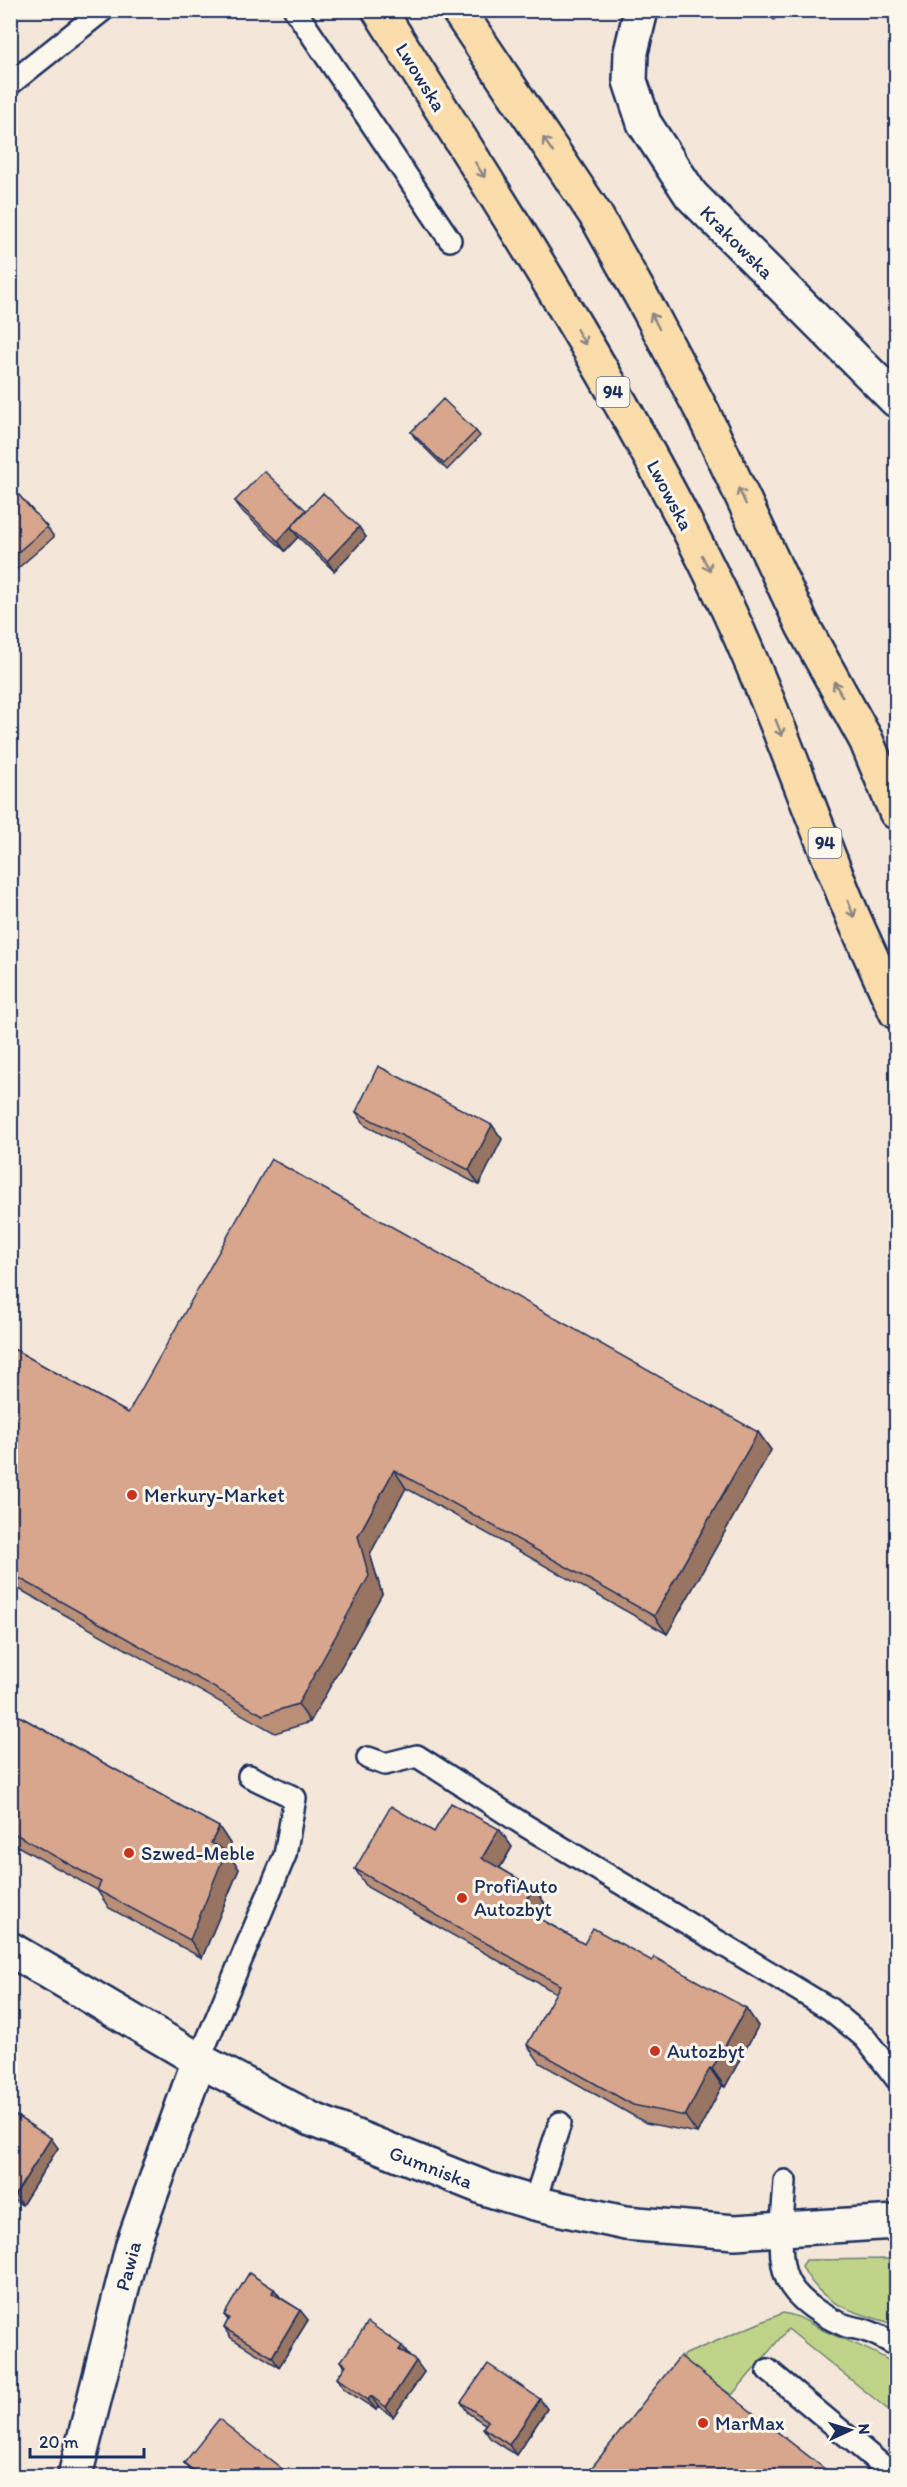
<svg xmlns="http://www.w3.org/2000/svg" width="907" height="2487" font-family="Itim,sans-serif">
  <rect width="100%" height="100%" fill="#f4e7d9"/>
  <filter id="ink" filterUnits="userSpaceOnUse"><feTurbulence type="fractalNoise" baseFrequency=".0167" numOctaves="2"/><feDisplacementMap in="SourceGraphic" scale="12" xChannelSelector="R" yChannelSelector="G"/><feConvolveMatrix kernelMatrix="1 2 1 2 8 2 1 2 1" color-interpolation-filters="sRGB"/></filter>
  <g filter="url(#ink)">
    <!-- green -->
    <path fill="#c0d489" stroke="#6e8274" stroke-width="1.5" d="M 896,2259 L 896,2325 C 856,2311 823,2309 802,2266 L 806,2260 Z
      M 783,2313 C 803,2316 808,2324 825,2331 C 850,2343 873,2349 896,2365 L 896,2416 L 788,2329 L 732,2395 L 691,2367 L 597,2476 L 668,2372 L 686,2354 Z"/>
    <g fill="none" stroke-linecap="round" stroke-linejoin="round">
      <!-- service casing -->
      <g stroke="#1b2f5e" stroke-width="26">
        <path id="service" d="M 295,10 L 450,240
          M 10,84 L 103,10
          M 368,1758 L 385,1764 L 417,1756 L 526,1826 L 830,2009 L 865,2038 L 896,2078
          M 199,2060 L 285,1855 L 295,1798 L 249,1776
          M 785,2181 C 784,2209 776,2254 787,2279 C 796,2300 824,2317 844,2325 C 851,2328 860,2328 867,2331 C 877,2334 887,2340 896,2345
          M 534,2203 L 560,2123
          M 768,2370 L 895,2476"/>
      </g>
      <!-- minor casing -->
      <g stroke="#1b2f5e" stroke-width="38">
        <path id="minor" d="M 641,10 L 631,52 L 630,81 L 644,123 L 691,195 L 896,400
          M 75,2476 L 133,2244 L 199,2060"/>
      </g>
      <!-- tertiary casing -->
      <g stroke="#1b2f5e" stroke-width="38">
        <path id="tertiary" d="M 10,1949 L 199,2060 L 311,2119 L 487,2189 L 534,2203 L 625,2223 L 735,2232 L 896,2222"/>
      </g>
      <!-- primary casing -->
      <g stroke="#1b2f5e" stroke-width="38">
        <path id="primary" d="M 379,10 C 498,199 621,387 718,588 C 770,696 808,809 854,919 C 868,950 882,981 896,1012
          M 458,10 L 595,214 L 649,310 L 703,413 L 803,626 L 866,740 L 896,812"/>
      </g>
      <!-- service -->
      <use href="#service" stroke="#fbf7ec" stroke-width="21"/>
      <!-- minor -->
      <use href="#minor" stroke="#fbf7ec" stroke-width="33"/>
      <!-- tertiary -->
      <use href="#tertiary" stroke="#fbf7ec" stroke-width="33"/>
      <!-- primary -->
      <use href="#primary" stroke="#faddab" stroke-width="33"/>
    </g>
    <!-- wall -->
    <path fill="#ba8f78" stroke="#1b2f5e" stroke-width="1.5" d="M 765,10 L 783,10 L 774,20 Z
      M 476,431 L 480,436 L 447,470 L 415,438 L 411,432 Z
      M 10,485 L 47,527 L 54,537 L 10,575 Z
      M 235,501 L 306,511 L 366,537 L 334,571 L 298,537 L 285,551 L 242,511 Z
      M 356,1112 L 492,1125 L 502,1139 L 479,1185 L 366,1126 Z
      M 10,1347 L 128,1413 L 758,1432 L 771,1450 L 667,1634 L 406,1488 L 370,1554 L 382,1594 L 310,1722 L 275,1733 L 10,1584 Z
      M 10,1711 L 219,1827 L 231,1845 L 227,1853 L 239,1869 L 202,1958 L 109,1908 L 97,1890 L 10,1842 Z
      M 499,1829 L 512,1847 L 500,1868 L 534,1888 L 546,1905 L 539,1918 L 584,1944 L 652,1961 L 746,2008 L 758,2026 L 725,2087 L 722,2086 L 697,2133 L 646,2123 L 540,2063 L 527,2045 L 556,1993 L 367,1887 L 355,1869 L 434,1832 Z
      M 10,2112 L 58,2148 L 22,2205 L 10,2198 Z
      M 274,2289 L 281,2298 L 300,2310 L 308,2320 L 279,2367 L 231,2338 L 224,2328 L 228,2320 L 224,2315 Z
      M 409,2356 L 424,2372 L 393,2417 L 378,2406 L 376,2410 L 344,2389 L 337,2378 L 345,2367 L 341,2361 Z
      M 540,2399 L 547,2409 L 516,2455 L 490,2438 L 483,2428 L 485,2424 L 468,2413 L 461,2402 Z
      M 184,2463 L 291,2476 L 195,2476 L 191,2473 Z"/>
    <!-- shaded-wall -->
    <path fill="#977462" stroke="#1b2f5e" stroke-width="1.5" d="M 306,510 L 291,527 L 298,537 L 285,551 L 278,541 Z
      M 359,527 L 366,537 L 334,571 L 327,561 Z
      M 492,1125 L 502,1139 L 479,1185 L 469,1170 Z
      M 758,1432 L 771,1450 L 667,1634 L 654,1616 Z
      M 394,1470 L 406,1488 L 370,1554 L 382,1594 L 310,1722 L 298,1704 L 358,1536 Z
      M 219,1827 L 231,1845 L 227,1853 L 239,1869 L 202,1958 L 190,1940 L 211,1843 Z
      M 499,1829 L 512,1847 L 495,1876 L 482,1858 Z
      M 534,1888 L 546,1905 L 534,1926 L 521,1908 Z
      M 746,2008 L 758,2026 L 725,2087 L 712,2069 Z
      M 710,2068 L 722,2086 L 697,2133 L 685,2116 Z
      M 51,2138 L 58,2148 L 22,2205 L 15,2195 Z
      M 13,2288 L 17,2294 L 10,2304 L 10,2291 Z
      M 274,2289 L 281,2299 L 272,2293 Z
      M 300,2310 L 308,2320 L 279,2367 L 272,2357 Z
      M 402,2346 L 409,2356 L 399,2350 Z
      M 416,2361 L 424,2372 L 393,2417 L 386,2407 Z
      M 371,2396 L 378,2406 L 376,2410 L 368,2400 Z
      M 540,2399 L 547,2409 L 516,2455 L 509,2445 Z"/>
    <!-- building -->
    <path fill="#d8a68c" stroke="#1b2f5e" stroke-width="1.5" d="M 443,399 L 476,431 L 444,464 L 411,432 Z
      M 264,471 L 306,510 L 278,541 L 235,501 Z
      M 10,485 L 47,527 L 10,559 Z
      M 323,493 L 359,527 L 327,561 L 291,527 Z
      M 378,1066 L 492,1125 L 469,1170 L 356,1112 Z
      M 271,1159 L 758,1432 L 654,1616 L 394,1470 L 358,1536 L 369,1576 L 298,1704 L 263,1715 L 10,1573 L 10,1347 L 128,1413 Z
      M 10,1711 L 219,1827 L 211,1843 L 226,1851 L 190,1940 L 97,1890 L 101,1882 L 10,1831 Z
      M 451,1803 L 499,1829 L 482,1858 L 534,1888 L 521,1908 L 584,1944 L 593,1928 L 652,1961 L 654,1957 L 746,2008 L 712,2069 L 710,2068 L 685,2116 L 633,2105 L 527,2045 L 560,1985 L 355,1869 L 391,1806 L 434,1832 Z
      M 10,2112 L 51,2138 L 15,2195 L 10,2192 Z
      M 249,2273 L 274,2289 L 272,2293 L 300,2310 L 272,2357 L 224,2328 L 229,2318 L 224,2315 Z
      M 368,2322 L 402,2346 L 399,2350 L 416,2361 L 386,2407 L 371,2396 L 368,2400 L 337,2378 L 346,2365 L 341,2361 Z
      M 680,2356 L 834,2476 L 585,2476 Z
      M 488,2364 L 540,2399 L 509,2445 L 483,2428 L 488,2421 L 461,2402 Z
      M 219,2419 L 291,2476 L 201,2476 L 184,2463 Z"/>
    <!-- one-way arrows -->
    <defs><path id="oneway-shaft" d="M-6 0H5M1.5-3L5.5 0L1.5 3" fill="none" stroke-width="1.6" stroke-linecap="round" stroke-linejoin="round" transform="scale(1.5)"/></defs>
    <g stroke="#8a8684">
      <use href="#oneway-shaft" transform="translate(548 145) rotate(-124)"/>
      <use href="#oneway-shaft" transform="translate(480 170) rotate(58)"/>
      <use href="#oneway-shaft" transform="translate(655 321) rotate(-117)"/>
      <use href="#oneway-shaft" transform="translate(581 337) rotate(60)"/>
      <use href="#oneway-shaft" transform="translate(742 496) rotate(-115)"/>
      <use href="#oneway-shaft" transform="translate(706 563) rotate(63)"/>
      <use href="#oneway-shaft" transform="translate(838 689) rotate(-119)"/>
      <use href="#oneway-shaft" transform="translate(779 728) rotate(68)"/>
      <use href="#oneway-shaft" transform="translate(851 909) rotate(68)"/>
    </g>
  </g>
  <!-- markers -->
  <g fill="#c8321e" stroke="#fbf7ec" stroke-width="2">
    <circle cx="132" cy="1495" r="6"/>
    <circle cx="129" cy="1853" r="6"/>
    <circle cx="462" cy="1898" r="6"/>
    <circle cx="655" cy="2051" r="6"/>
    <circle cx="703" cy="2423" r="6"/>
  </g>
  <g text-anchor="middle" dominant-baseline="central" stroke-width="6" stroke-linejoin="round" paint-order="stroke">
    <!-- shield labels -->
    <g fill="#fbf7ec" stroke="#5e6b89" stroke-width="1.5">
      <rect x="596.5" y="377" width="33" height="30" rx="4.5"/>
      <rect x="808.5" y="828" width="33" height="30" rx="4.5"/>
    </g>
    <g font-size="18" font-weight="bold" fill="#1b2f5e">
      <text x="613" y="392">94</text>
      <text x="825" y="843">94</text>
    </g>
    <!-- street labels -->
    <g font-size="20" fill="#1b2f5e" stroke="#fbf7ec">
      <text transform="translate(421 77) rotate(58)">Lwowska</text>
      <text transform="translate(737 242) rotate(45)">Krakowska</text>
      <text transform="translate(670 495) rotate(62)">Lwowska</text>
      <text transform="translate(431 2167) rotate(21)">Gumniska</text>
      <text transform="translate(128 2266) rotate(-75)">Pawia</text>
    </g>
    <!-- poi labels -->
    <g font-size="20" fill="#1b2f5e" stroke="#fbf7ec" text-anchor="start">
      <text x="144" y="1495">Merkury-Market</text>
      <text x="141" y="1853">Szwed-Meble</text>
      <text x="474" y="1886">ProfiAuto<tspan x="474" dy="23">Autozbyt</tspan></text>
      <text x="667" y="2051">Autozbyt</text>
      <text x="715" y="2423">MarMax</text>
    </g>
  </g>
  <!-- margin -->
  <rect width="907" height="2487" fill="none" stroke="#fbf7ec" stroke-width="36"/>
  <rect x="18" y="18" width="871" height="2451" fill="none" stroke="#1b2f5e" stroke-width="2" filter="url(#ink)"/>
  <!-- north arrow -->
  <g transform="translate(850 2430) rotate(86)" stroke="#fbf7ec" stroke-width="4.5" paint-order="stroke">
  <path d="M0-4.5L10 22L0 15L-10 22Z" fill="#1b2f5e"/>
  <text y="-9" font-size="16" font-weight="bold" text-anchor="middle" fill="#1b2f5e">N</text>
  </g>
  <!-- scale -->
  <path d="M30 2448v9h114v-9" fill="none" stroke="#1b2f5e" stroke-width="3"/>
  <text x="39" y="2448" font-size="18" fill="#1b2f5e" stroke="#fbf7ec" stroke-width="4.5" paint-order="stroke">20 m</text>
</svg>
